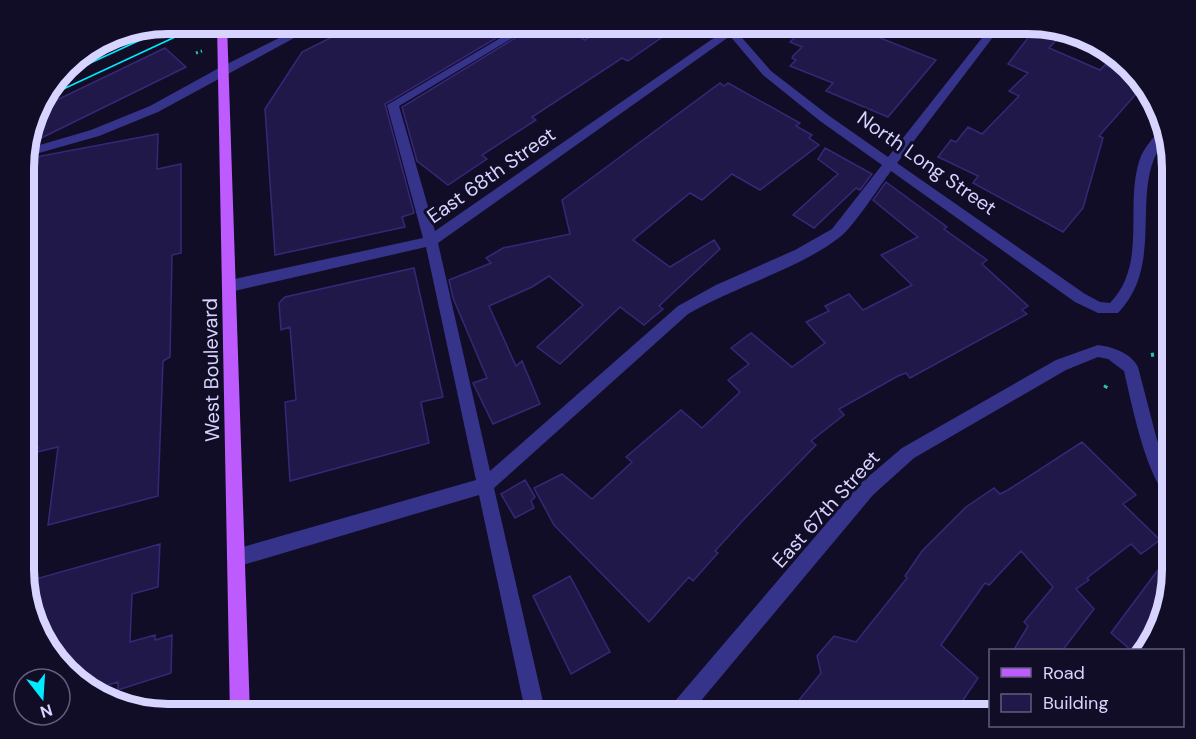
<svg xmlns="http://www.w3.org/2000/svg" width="1196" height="739" font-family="'DM Sans',sans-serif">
  <rect width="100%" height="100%" fill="#110d27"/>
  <!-- building -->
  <path fill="#21184a" stroke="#362878" stroke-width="1.5" d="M 358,24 L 520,24 L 385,104 L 414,213 L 402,217 L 405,227 L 275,255 L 265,109 L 302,52 Z
    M 538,24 L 558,24 L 585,40 L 611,24 L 681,24 L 628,61 L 622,58 L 532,117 L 536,120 L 482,155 L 487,159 L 448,185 L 417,161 L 402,107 Z
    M 808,24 L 845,24 L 936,60 L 888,117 L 826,91 L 833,83 L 790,66 L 796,60 L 792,58 L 793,56 L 802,47 L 790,42 Z
    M 1036,27 L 1062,34 L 1049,48 L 1100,70 L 1105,65 L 1112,68 L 1120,61 L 1143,86 L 1099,136 L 1103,138 L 1083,208 L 1063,232 L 973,183 L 978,176 L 938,157 L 951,140 L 956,142 L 968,127 L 982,134 L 1019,96 L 1009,91 L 1028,73 L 1008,64 Z
    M 165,48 L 186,67 L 27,145 L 38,109 Z
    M 720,83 L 724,86 L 728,83 L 800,123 L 796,126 L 812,135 L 809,138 L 819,145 L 760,190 L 732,174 L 702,200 L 690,193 L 633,240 L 670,267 L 714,240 L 720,249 L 659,306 L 663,309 L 644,325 L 620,307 L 560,364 L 537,347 L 583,305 L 549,276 L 532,287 L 489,306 L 516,366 L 522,361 L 540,404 L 493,424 L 473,383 L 487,378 L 453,298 L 449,280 L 491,263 L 486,258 L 503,248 L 570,234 L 562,200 Z
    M 158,134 L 157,169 L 181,164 L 181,253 L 172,255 L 170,357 L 163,361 L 158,496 L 48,525 L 58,447 L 37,452 L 38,447 L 31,448 L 37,392 L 25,395 L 25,159 Z
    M 825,148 L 872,174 L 860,190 L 856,188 L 814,228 L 793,215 L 838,174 L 818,159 Z
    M 886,182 L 947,227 L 944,229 L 987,260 L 982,264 L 1028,306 L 1022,310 L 1027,314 L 910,378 L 906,373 L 898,376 L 839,409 L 844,415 L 811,441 L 816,445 L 746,517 L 715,551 L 718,553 L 693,581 L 689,577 L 649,622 L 554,525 L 534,488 L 562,474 L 592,499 L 632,462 L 626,457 L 681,410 L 702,428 L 740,392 L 728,380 L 749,364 L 731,348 L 751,333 L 792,367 L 825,343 L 806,322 L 829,311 L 825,306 L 849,294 L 863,310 L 912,285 L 881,255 L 918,237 L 873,200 Z
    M 414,268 L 443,397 L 421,402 L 429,443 L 290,481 L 285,402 L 296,400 L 290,327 L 281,330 L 279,303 L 285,297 Z
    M 1082,442 L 1136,495 L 1123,504 L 1160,540 L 1141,554 L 1131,544 L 1087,578 L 1089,580 L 1076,589 L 1094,609 L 1062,651 L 1013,651 L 1028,626 L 1024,622 L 1053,587 L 1021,551 L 989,585 L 985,583 L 941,645 L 978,678 L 953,715 L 787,715 L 821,673 L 817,656 L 834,636 L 856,642 L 907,578 L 905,576 L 922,551 L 966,507 L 994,488 L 1000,494 L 1008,490 Z
    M 525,480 L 535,497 L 531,501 L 534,508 L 515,518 L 501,494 Z
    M 160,544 L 158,587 L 132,594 L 130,642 L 155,635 L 155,640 L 172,635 L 171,673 L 118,690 L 118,682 L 88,691 L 44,643 L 25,589 L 25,582 Z
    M 1172,551 L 1172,580 L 1148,651 L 1132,651 L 1111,633 Z
    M 570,576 L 610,652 L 571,674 L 533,596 Z"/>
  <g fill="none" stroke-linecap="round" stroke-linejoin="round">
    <!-- path-far1 -->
    <path stroke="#25c2b4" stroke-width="3" stroke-dasharray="2 3" stroke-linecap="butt" d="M 196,53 L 202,51"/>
    <!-- path -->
    <path stroke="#25c2b4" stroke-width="4" stroke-dasharray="3 4.5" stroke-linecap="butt" d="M 1151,355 L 1158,354
      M 1105,388 L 1107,384"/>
    <!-- minor -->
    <path fill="#36348a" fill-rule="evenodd" d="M 307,24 L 320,24 L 158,112 L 99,136 L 25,157 L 26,149 L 91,130 L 150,106 L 219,68 Z
      M 524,24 L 536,24 L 399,106 L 435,231 L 734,24 L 746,24 L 737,32 L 771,71 L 828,115 L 888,157 L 993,24 L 1003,24 L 897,163 L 1085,294 L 1100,302 L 1110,303 C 1149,263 1123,202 1141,156 C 1145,147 1153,138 1160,130 L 1163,129 L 1166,139 C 1126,186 1168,261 1118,313 L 1098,313 L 1075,302 L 891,171 C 878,188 855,225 840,237 C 799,269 734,287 688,314 L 494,488 L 546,715 L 526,715 L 479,495 L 236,567 L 230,564 L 227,558 L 230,552 L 236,549 L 476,480 L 426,247 L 230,292 L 223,286 L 230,280 L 423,238 L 387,105 ZM 730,36 L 763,75 L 820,121 L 882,165 L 832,229 L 795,250 L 716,285 L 678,306 L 490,471 L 438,243 Z
      M 1098,345 C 1113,347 1131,353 1138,367 L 1157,440 L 1172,475 L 1172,498 C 1148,489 1130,396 1124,371 L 1108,359 L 1098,357 L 1066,370 L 914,458 L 873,495 L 689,715 L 666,715 L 669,708 L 861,483 L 902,448 L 1056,360 Z"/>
    <!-- major -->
    <path fill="#be5bff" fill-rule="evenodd" d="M 217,24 L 227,24 L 250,715 L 230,715 Z"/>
    <!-- tram -->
    <path stroke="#00ebff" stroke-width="1.5" d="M 60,77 L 175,24
      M 44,98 L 203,24"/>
  </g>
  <g text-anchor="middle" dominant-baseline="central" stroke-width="6" stroke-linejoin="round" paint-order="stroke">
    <!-- street labels -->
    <g font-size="20" fill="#d7d4ff" stroke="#110d27">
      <text transform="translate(927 163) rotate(35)">North Long Street</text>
      <text transform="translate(491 175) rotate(-35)">East 68th Street</text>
      <text transform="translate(211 370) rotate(-91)">West Boulevard</text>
      <text transform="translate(826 509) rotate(-48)">East 67th Street</text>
    </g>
  </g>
  <!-- crop -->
  <path d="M0 0H1196V739H0ZM168 34H1028A134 134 0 0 1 1162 168V570A134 134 0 0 1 1028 704H168A134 134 0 0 1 34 570V168A134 134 0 0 1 168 34Z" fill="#110d27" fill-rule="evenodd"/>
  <path fill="none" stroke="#d7d4ff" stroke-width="8" d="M168 34H1028A134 134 0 0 1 1162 168V570A134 134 0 0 1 1028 704H168A134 134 0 0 1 34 570V168A134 134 0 0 1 168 34Z"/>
  <!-- legend -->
  <rect x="989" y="649" width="195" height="78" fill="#110d27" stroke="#605d7d" stroke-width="1.5"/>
  <rect x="1001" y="668" width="30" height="9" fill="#be5bff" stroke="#605d7d" stroke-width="1.5"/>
  <text x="1043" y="679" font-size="18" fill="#d7d4ff">Road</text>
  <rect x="1001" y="694" width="30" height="18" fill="#21184a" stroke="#605d7d" stroke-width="1.5"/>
  <text x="1043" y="709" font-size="18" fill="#d7d4ff">Building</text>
  <!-- north arrow -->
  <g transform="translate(42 697) rotate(163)"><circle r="28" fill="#110d27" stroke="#605d7d" stroke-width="1.5"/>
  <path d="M0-4.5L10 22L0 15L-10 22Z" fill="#00ebff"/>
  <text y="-9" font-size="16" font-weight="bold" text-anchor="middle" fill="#d7d4ff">N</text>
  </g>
</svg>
